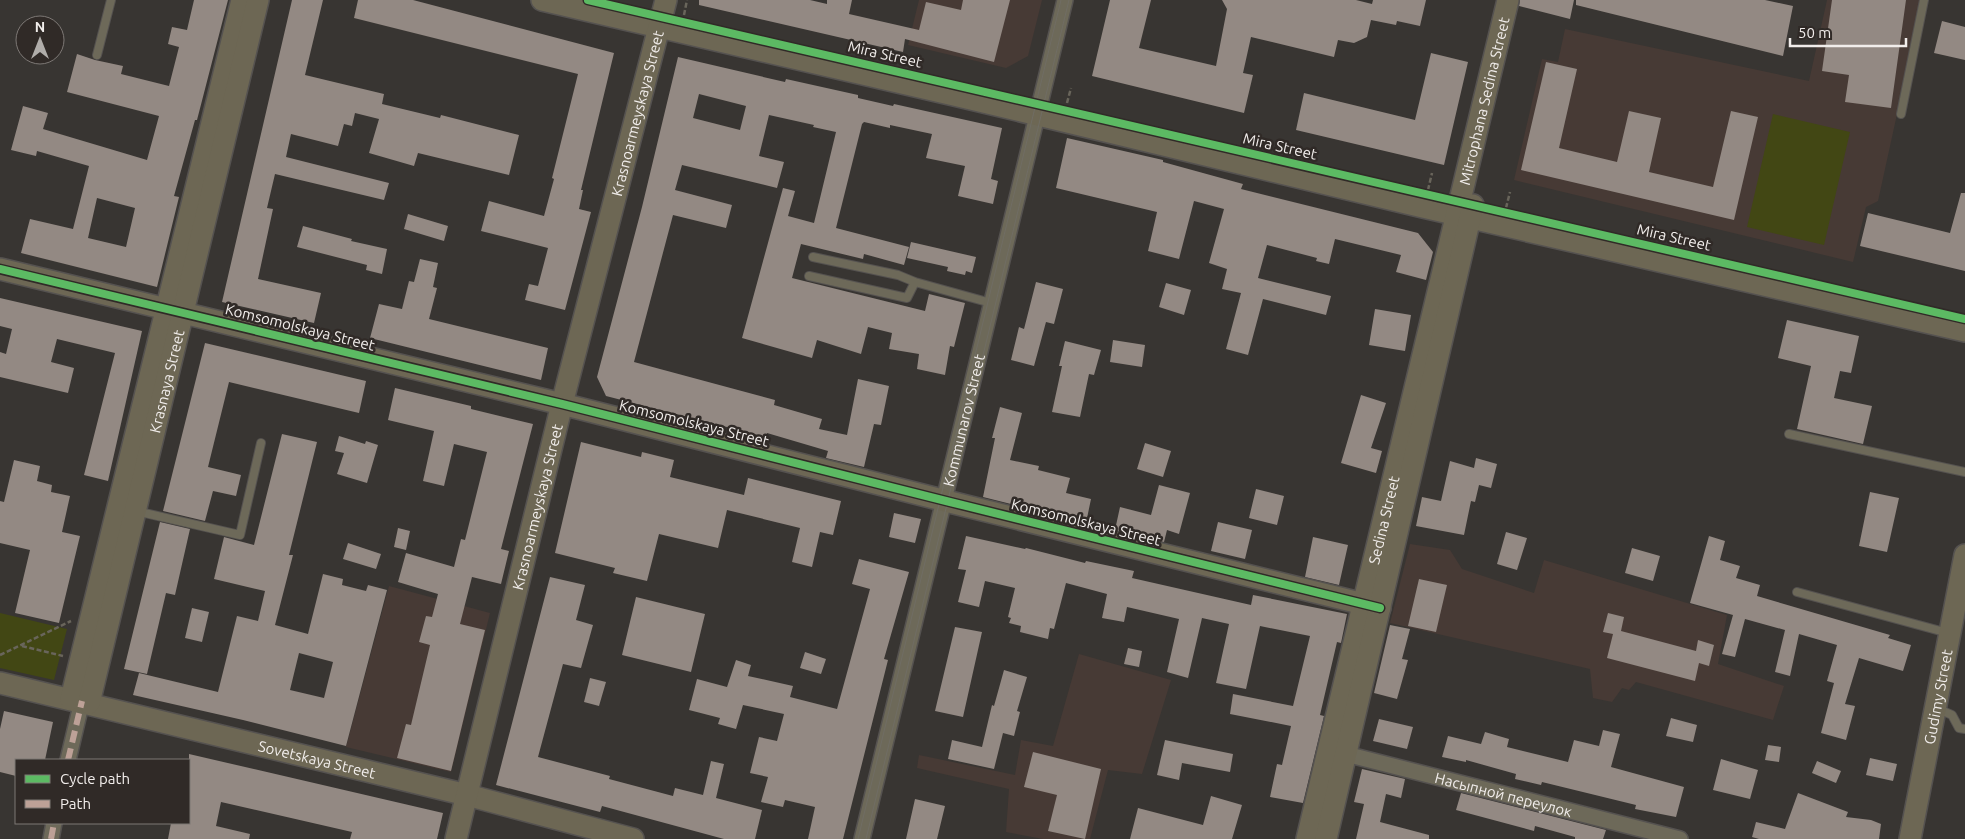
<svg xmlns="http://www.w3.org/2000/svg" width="1965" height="839" font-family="Ubuntu,sans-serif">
  <rect width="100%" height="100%" fill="#383532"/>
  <!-- built -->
  <path fill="#473a35" d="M 919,0 L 1042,0 L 1028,56 L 1006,68 L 908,45 Z
    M 1827,0 L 1922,0 L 1878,201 L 1866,207 L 1853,262 L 1514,180 L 1542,59 L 1558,62 L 1565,29 L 1809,81 Z
    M 1410,544 L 1450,550 L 1462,569 L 1534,593 L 1544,560 L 1727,615 L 1718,664 L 1784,686 L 1773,720 L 1636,682 L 1629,690 L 1622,688 L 1612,702 L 1593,698 L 1590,669 L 1390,623 Z
    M 389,586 L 490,613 L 451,772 L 346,747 Z
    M 1079,654 L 1171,680 L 1142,774 L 1108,770 L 1090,839 L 1043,839 L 1006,832 L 1009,789 L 917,768 L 919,755 L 1015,775 L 1021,740 L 1053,746 Z"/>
  <!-- green -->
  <path fill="#424714" d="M 1773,114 L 1850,132 L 1824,245 L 1747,227 Z
    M 0,613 L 67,629 L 54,680 L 0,668 Z"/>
  <!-- building -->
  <path fill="#938983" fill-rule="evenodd" d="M 194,0 L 228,0 L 197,120 L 195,120 L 174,196 L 179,197 L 157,287 L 21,253 L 30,219 L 73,229 L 89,166 L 37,151 L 36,156 L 11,150 L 23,106 L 48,113 L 43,129 L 147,160 L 159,116 L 67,92 L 77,54 L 95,60 L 123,66 L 121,74 L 169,86 L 179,47 L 168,44 L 172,27 L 187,30 ZM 97,198 L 135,208 L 126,247 L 88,238 Z
    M 292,0 L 323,0 L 305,75 L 384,94 L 382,104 L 440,118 L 441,115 L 519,135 L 509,175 L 418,153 L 414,166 L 369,153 L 379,119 L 355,113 L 352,126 L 344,124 L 338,146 L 291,134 L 286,157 L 389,183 L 384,200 L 275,174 L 267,208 L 273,209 L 258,279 L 321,293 L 314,323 L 222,302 Z
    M 358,0 L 413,0 L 614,53 L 581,190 L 583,190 L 579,209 L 591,212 L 565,310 L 525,300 L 529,284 L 538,286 L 548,248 L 481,231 L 489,201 L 544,216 L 554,179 L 552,178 L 578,74 L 354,18 Z
    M 699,0 L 810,0 L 827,4 L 827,0 L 852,0 L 849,14 L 919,30 L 926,2 L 961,10 L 963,0 L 1010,0 L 994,62 L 905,39 L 903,52 L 699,5 Z
    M 1110,0 L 1151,0 L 1139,48 L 1216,66 L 1227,9 L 1222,0 L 1356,0 L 1372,4 L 1373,0 L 1426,0 L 1420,26 L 1397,21 L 1396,25 L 1371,20 L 1367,37 L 1354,43 L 1338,40 L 1334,57 L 1251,37 L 1243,73 L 1253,75 L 1244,113 L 1092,76 Z
    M 1520,0 L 1574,0 L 1570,19 L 1519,6 Z
    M 1576,0 L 1765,0 L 1793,6 L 1783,56 L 1576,5 Z
    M 1832,0 L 1906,0 L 1891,108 L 1845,102 L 1849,75 L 1822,71 Z
    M 1942,21 L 1965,27 L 1965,60 L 1934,53 Z
    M 1431,53 L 1468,62 L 1444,165 L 1296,130 L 1304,93 L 1415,120 Z
    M 678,57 L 785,82 L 786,79 L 858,95 L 858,98 L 893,106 L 894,104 L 1002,128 L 991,179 L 998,181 L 993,204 L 958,196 L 965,166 L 926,158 L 932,134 L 890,125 L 890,128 L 864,122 L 862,124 L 836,228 L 909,247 L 904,265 L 864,254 L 863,259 L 801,244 L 792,278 L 925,311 L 929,294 L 965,303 L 954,347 L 950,346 L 945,375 L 917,369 L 919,354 L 889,349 L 892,333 L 868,327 L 861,354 L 817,340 L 812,358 L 742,338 L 783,188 L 795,191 L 788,216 L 814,223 L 836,132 L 813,127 L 814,125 L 769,115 L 759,156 L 784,162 L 777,188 L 682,165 L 675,190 L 732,205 L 726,228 L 673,215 L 634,362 L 775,400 L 774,405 L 822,419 L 819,429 L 847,435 L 858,379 L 889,386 L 881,425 L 874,424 L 864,467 L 826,458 L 828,451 L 767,433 L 766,437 L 606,396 L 597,377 L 642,207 ZM 699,94 L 746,106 L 740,130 L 693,118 Z
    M 1546,62 L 1577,69 L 1559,148 L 1617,162 L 1629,111 L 1661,118 L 1649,172 L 1713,187 L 1731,111 L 1758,117 L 1734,220 L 1521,170 Z
    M 1067,138 L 1163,160 L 1163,162 L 1243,184 L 1241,189 L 1418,233 L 1433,252 L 1426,280 L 1396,272 L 1401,255 L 1335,239 L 1329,264 L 1316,261 L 1317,258 L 1267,245 L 1258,278 L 1331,296 L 1326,315 L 1263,299 L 1248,355 L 1226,349 L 1241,293 L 1222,289 L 1227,269 L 1209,263 L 1224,209 L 1194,201 L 1179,259 L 1148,251 L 1157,212 L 1056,188 Z
    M 1961,193 L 1965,193 L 1965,271 L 1860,246 L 1868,213 L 1950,233 Z
    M 408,214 L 448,226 L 444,241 L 404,229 Z
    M 303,226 L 352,239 L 351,241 L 387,249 L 382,274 L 366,270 L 367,265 L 297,247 Z
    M 911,242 L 976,257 L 972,273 L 966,271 L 965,275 L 947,271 L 948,267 L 907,258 Z
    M 420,259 L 438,263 L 433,287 L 437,288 L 429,319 L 548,348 L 541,380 L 370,338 L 379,304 L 402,309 L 409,281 L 414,282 Z
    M 1036,282 L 1063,289 L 1054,324 L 1046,322 L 1034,366 L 1011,360 L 1019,327 L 1024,329 Z
    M 1166,283 L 1191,290 L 1184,315 L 1159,307 Z
    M 0,298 L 142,331 L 108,481 L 84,475 L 115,353 L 57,339 L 51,362 L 74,368 L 68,393 L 0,377 L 0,352 L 6,354 L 12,329 L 0,326 Z
    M 1375,309 L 1411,315 L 1405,351 L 1369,345 Z
    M 1787,320 L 1859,336 L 1851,373 L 1840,371 L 1834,398 L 1872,406 L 1863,444 L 1797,429 L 1811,366 L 1778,358 Z
    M 1113,340 L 1145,345 L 1142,367 L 1110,362 Z
    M 1065,341 L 1101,350 L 1094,375 L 1089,374 L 1080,417 L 1052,412 L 1062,366 L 1059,366 Z
    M 205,343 L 366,381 L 359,413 L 229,382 L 208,467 L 241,475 L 236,496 L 213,491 L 205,521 L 163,511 Z
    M 395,388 L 471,406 L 471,409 L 533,424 L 501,549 L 509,551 L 501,584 L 472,577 L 460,624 L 485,630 L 451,771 L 397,758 L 406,724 L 411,725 L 430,645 L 419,642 L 426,616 L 432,617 L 438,594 L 398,582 L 406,553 L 454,567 L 461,539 L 465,540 L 487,452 L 454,444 L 444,486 L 423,481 L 434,431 L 388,420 Z
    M 1361,395 L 1386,403 L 1371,448 L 1382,451 L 1376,473 L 1341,463 Z
    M 1000,407 L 1022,413 L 1010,460 L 1039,466 L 1038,470 L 1070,478 L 1066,493 L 1091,499 L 1086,523 L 983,497 L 995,438 L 992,438 Z
    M 282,434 L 317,442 L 289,555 L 293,555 L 275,625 L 308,634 L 323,574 L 343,579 L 342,585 L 366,591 L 368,585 L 387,590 L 346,746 L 243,720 L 133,695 L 139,673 L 218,692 L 237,616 L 258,621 L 265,591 L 214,579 L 224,537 L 254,545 ZM 299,653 L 333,662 L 324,698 L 290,690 Z
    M 339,436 L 365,444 L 366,441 L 378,445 L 367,483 L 337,474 L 344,453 L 335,451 Z
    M 581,442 L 641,457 L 642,452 L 674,460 L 670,477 L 744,495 L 748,478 L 841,501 L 833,535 L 820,532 L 812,567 L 792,562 L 800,528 L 727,510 L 718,548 L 659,534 L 647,581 L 613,573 L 615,568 L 555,553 Z
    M 1145,443 L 1171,451 L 1163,477 L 1137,469 Z
    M 1476,458 L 1497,464 L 1491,488 L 1479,485 L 1475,502 L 1471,501 L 1464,535 L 1416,526 L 1422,497 L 1441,501 L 1450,461 L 1474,468 Z
    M 14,460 L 40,466 L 37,481 L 52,485 L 51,492 L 70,496 L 62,532 L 80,536 L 59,623 L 15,613 L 30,550 L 0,543 L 0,501 L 4,502 Z
    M 1159,485 L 1190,493 L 1179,534 L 1167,530 L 1164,542 L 1115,530 L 1120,507 L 1151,515 Z
    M 1256,489 L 1284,496 L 1277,525 L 1249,518 Z
    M 1870,492 L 1899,498 L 1887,552 L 1859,546 Z
    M 894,513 L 921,519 L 915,543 L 889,537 Z
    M 160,522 L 190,529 L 175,595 L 166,593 L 147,674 L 124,669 Z
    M 1218,522 L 1252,530 L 1245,559 L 1211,551 Z
    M 398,528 L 410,531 L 406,550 L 394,547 Z
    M 1506,532 L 1527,538 L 1517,570 L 1497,564 Z
    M 966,536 L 1025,549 L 1026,548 L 1085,563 L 1086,561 L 1134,571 L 1132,578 L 1251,605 L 1253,595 L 1347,614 L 1341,643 L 1337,642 L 1320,715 L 1324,716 L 1303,803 L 1270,797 L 1277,764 L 1282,765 L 1291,726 L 1230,714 L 1233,694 L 1293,706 L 1310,636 L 1260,626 L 1246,689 L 1216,683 L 1229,624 L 1202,618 L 1188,678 L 1167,672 L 1179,619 L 1127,607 L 1124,622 L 1102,618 L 1107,594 L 1066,583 L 1054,629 L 1050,628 L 1048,639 L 1020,632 L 1021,626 L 1009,623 L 1011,618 L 1008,617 L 1015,588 L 985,581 L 979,607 L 958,602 L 966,570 L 958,569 Z
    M 1709,536 L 1725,541 L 1720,560 L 1740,566 L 1736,578 L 1760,585 L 1757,596 L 1890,635 L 1888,638 L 1911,645 L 1903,671 L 1859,658 L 1845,704 L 1855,706 L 1846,740 L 1821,733 L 1834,683 L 1827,681 L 1837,645 L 1799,634 L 1790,676 L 1775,672 L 1785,630 L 1745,619 L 1735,657 L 1722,654 L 1733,615 L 1690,603 Z
    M 1313,537 L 1348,545 L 1339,585 L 1305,577 Z
    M 348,543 L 381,554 L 376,569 L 343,559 Z
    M 1632,548 L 1660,556 L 1653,581 L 1625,573 Z
    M 859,559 L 909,572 L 884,659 L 888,660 L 843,839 L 808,839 L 815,807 L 785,800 L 783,807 L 761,802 L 768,777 L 750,773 L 759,737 L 777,741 L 784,714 L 743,705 L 736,729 L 718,724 L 720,718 L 689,710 L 697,679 L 727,687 L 736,660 L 751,665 L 748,676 L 793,686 L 790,697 L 837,709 L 870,589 L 852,584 Z
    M 550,577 L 585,585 L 576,620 L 593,625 L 581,668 L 563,664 L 538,757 L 610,776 L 609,779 L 673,796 L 675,788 L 703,795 L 711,761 L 724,764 L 716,798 L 762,810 L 755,839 L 724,839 L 602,806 L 600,812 L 496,785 Z
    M 1419,579 L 1447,585 L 1436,632 L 1408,626 Z
    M 636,597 L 705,614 L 691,672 L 622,655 Z
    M 192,608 L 209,612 L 202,642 L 185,638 Z
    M 1608,613 L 1624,617 L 1621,631 L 1696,651 L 1698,640 L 1714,645 L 1709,666 L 1699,663 L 1695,681 L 1607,658 L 1613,634 L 1603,632 Z
    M 1390,625 L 1410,629 L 1402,659 L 1408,660 L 1397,699 L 1374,693 Z
    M 955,627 L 982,632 L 963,717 L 935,711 Z
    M 1128,648 L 1142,651 L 1139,667 L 1124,664 Z
    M 805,652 L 826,659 L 821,674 L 800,668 Z
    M 1004,670 L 1027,677 L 1017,711 L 1020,712 L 1014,736 L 1003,733 L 994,769 L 948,759 L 952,740 L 982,747 L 992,705 L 994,706 Z
    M 590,678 L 606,682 L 599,706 L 584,702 Z
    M 4,711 L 53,722 L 45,760 L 16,760 L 16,776 L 0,772 L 0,729 Z
    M 1671,718 L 1697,725 L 1693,742 L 1666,736 Z
    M 1379,719 L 1413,727 L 1407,749 L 1373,741 Z
    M 1603,730 L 1620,734 L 1611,767 L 1684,787 L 1676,817 L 1635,809 L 1636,805 L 1542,782 L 1541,785 L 1515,779 L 1516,774 L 1466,760 L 1466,762 L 1442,757 L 1448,736 L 1481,744 L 1485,732 L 1509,739 L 1507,747 L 1568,762 L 1574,740 L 1599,746 Z
    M 1165,740 L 1233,754 L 1230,772 L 1182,763 L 1179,780 L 1157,775 Z
    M 1768,745 L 1781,747 L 1779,762 L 1765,760 Z
    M 1033,752 L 1101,769 L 1085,839 L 1048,831 L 1057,795 L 1024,787 Z
    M 189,754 L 443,813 L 437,839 L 350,839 L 352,832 L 221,802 L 216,826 L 250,834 L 249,839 L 168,839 L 171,823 L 189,823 Z
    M 1870,758 L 1897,764 L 1893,781 L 1866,775 Z
    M 1721,759 L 1758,770 L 1750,799 L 1713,790 Z
    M 1817,761 L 1841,771 L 1836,783 L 1812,773 Z
    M 1362,769 L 1405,779 L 1401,798 L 1386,794 L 1380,822 L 1429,835 L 1429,839 L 1356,839 L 1364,804 L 1354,802 Z
    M 1461,793 L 1606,830 L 1603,839 L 1575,839 L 1575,837 L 1535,826 L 1534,831 L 1456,810 Z
    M 1798,793 L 1848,812 L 1846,817 L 1871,820 L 1881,824 L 1879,839 L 1759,839 L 1752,837 L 1756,822 L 1785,829 Z
    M 1211,796 L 1242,805 L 1232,839 L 1130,839 L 1138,808 L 1203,825 Z
    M 915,799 L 945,806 L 937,839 L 906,839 Z"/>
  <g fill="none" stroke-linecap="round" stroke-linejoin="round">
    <!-- lane casing -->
    <g stroke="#555250" stroke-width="10">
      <path id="lane" d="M 97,55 L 111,0
        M 1901,114 L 1924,0
        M 813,257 L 898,275 L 915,282 L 991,303
        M 809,276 L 907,298 L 915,282
        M 1789,434 L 1965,472
        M 136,511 L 240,535 L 261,443
        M 1797,592 L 1948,633
        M 1936,708 L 1952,715 L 1959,728 L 1965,729"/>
    </g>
    <!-- street casing -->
    <g stroke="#555250" stroke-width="18">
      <g id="street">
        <path id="s1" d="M 1338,752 L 1680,839"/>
        <path d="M 68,760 L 82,701"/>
        <path d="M 51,839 L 54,823"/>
        <path id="s2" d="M 862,839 L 1065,0"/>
      </g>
    </g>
    <!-- secondary casing -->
    <g stroke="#555250" stroke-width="24">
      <g id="secondary">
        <path d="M 542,0 L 954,95 L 1423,207 L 1965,331"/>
        <path d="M 0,269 L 562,404 L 950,502 L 1380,608"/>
        <path id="s3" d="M 0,683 L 467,795 L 633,839"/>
        <path d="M 71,699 L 242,0"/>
        <path id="s4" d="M 89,703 L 258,0"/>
        <path id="s5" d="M 456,839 L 562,404 L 666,0"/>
        <path id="s6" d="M 1307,839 L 1508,0"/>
        <path d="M 1326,839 L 1473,205"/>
        <path id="s7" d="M 1910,839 L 1965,555"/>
      </g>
    </g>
    <!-- path -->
    <path stroke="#69655b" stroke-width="2.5" stroke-dasharray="5 2.5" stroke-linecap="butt" d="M 684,15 L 687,0
      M 1067,103 L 1071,88
      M 1428,190 L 1432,173
      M 1506,208 L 1510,192
      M 22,646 L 63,656
      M 0,655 L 71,621"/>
    <!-- lane -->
    <use href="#lane" stroke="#6d6959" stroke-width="8"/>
    <!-- street -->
    <use href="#street" stroke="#6d6959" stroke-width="15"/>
    <!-- secondary -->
    <use href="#secondary" stroke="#6d6754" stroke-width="21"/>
    <!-- tram -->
    <path stroke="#706d64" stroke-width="1" d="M 858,839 L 1061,0
      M 866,839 L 1069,0"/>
    <!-- quiet -->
    <path stroke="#bda197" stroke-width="6" stroke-dasharray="12 6" stroke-linecap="butt" d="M 68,760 L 82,701
      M 51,839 L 54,823"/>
    <!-- cycleway casing -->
    <g stroke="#302a27" stroke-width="11">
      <path id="cycleway" d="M 588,0 L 1965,319
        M 0,269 L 562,404 L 950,502 L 1380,608"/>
    </g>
    <!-- cycleway -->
    <use href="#cycleway" stroke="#5cba63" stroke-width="8"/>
  </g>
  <g text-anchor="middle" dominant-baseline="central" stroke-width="5" stroke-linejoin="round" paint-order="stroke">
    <!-- street labels -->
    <g font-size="15" fill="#f1edeb" stroke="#302a27">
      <text transform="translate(885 54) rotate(13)">Mira Street</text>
      <text stroke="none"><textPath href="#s6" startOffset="759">Mitrophana Sedina Street</textPath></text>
      <text stroke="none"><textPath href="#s5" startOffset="748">Krasnoarmeyskaya Street</textPath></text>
      <text transform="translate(1280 146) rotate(13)">Mira Street</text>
      <text transform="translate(1674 237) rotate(13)">Mira Street</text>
      <text transform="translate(300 327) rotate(14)">Komsomolskaya Street</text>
      <text stroke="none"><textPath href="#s4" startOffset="331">Krasnaya Street</textPath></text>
      <text stroke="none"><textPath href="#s2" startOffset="431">Kommunarov Street</textPath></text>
      <text transform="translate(694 423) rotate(14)">Komsomolskaya Street</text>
      <text stroke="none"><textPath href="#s5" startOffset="342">Krasnoarmeyskaya Street</textPath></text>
      <text stroke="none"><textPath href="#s6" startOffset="328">Sedina Street</textPath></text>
      <text transform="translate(1086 522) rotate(14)">Komsomolskaya Street</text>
      <text stroke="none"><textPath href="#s7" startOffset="145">Gudimy Street</textPath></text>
      <text stroke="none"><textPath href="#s3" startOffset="326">Sovetskaya Street</textPath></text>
      <text stroke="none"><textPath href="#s1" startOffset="171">Насыпной переулок</textPath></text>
    </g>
  </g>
  <!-- legend -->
  <rect x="15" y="759" width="175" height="65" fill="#302a27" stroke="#7d7875"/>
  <rect x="25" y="775" width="25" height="8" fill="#5cba63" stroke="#7d7875"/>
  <text x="60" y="784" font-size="15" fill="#f1edeb">Cycle path</text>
  <rect x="25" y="800" width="25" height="8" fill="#bda197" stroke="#7d7875"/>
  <text x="60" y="809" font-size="15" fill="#f1edeb">Path</text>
  <!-- north arrow -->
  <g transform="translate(40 40)"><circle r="24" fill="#302a27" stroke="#7d7875"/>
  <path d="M0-4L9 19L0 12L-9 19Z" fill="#b0adaa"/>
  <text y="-8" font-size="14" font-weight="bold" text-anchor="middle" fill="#f1edeb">N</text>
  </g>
  <!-- scale -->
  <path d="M1790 38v8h116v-8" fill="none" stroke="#f1edeb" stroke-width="2.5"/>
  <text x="1798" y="38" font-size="15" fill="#f1edeb" stroke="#302a27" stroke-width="4" paint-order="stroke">50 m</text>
</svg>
